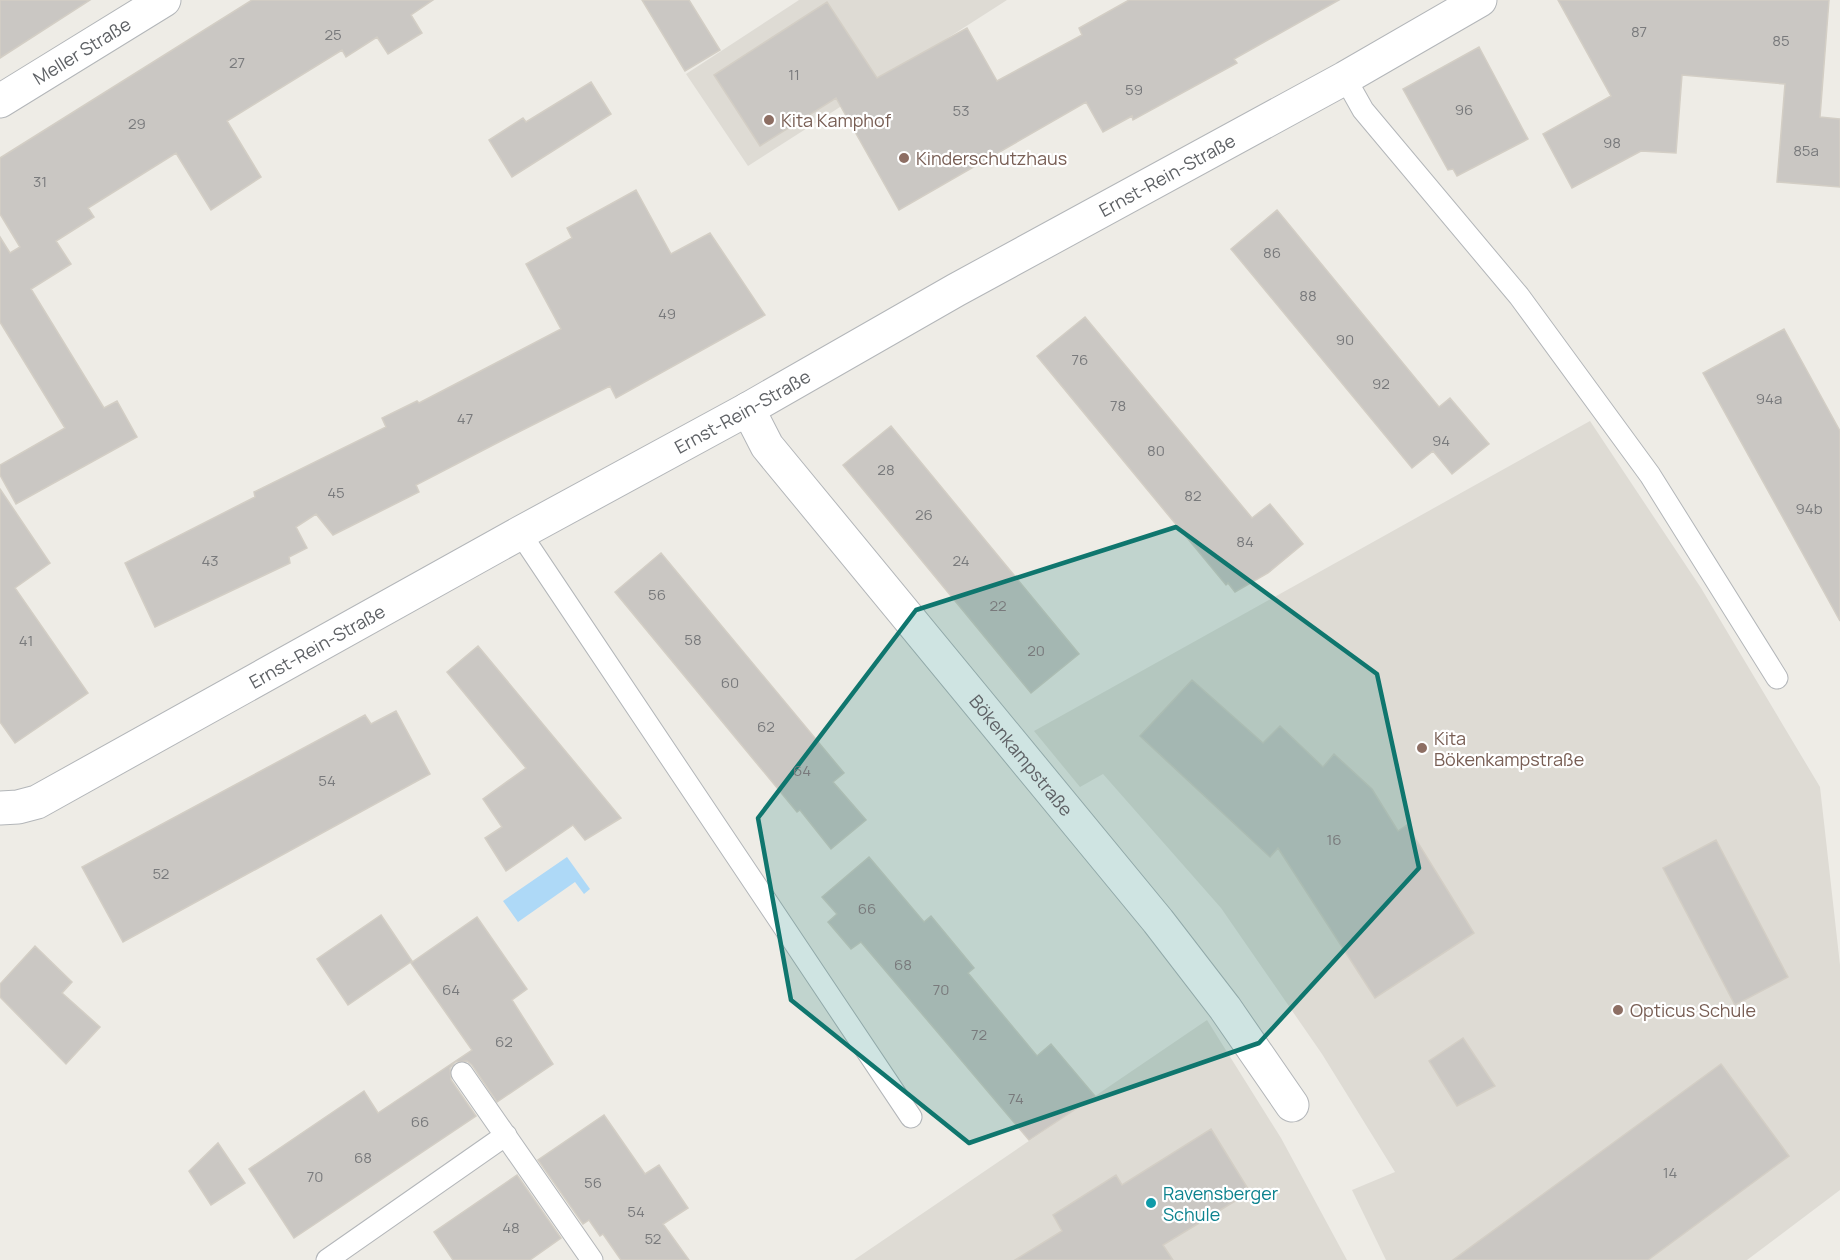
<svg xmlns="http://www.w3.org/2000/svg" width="1840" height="1260" font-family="Manrope,sans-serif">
  <rect width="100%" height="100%" fill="#eeece6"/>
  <!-- education -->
  <path fill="#dedbd4" d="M 799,0 L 1007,0 L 748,166 L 686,74 Z
    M 1590,421 L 1701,588 L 1820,787 L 1840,965 L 1840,1190 L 1747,1260 L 1386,1260 L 1352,1190 L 1395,1172 L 1322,1054 L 1221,908 L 1103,774 L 1080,787 L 1034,731 Z
    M 1207,1020 L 1281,1138 L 1347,1260 L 854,1260 Z"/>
  <!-- water -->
  <path fill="#aed9f7" d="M 567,857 L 590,889 L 584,894 L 575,882 L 518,922 L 503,901 Z"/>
  <!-- building -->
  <path fill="#cac7c3" stroke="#d3cec5" stroke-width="1.5" d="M 0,0 L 90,0 L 0,58 Z
    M 252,0 L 433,0 L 411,15 L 422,33 L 388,54 L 377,37 L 346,57 L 342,50 L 227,121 L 261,177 L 211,210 L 176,153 L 88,208 L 94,217 L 56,241 L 71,264 L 31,289 L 104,408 L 117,401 L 137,437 L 16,504 L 0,475 L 0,465 L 65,428 L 0,322 L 0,237 L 10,253 L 20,247 L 0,214 L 0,158 Z
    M 642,0 L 689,0 L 720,50 L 685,71 Z
    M 1129,0 L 1339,0 L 1234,59 L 1237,63 L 1133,120 L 1132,116 L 1103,132 L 1086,102 L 899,210 L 836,98 L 760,146 L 714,75 L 827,2 L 877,78 L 967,28 L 997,81 L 1082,35 L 1079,28 Z
    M 1558,0 L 1829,0 L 1820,117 L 1840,119 L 1840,187 L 1777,182 L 1785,84 L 1682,75 L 1676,153 L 1641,151 L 1572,188 L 1543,134 L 1611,96 Z
    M 1479,47 L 1528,139 L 1457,176 L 1453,169 L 1448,170 L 1403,89 Z
    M 591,82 L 611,114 L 512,177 L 489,140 L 523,118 L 526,122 Z
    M 636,190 L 671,254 L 710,233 L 765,315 L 616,398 L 610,386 L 495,444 L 416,485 L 419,492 L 333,535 L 316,514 L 296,527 L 307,548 L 289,557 L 290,563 L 155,627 L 125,563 L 255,497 L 254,492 L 386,427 L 382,418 L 417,401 L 419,403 L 561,329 L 526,264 L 572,238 L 567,228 Z
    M 1277,210 L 1439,407 L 1450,398 L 1489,444 L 1452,474 L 1433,451 L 1412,468 L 1231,249 Z
    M 1085,317 L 1252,518 L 1270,504 L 1303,544 L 1268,573 L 1235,592 L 1228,583 L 1226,585 L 1037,356 Z
    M 1784,329 L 1840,431 L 1840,621 L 1703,373 Z
    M 891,426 L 1079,654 L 1031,693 L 843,465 Z
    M 0,489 L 50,563 L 15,588 L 88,693 L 15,743 L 0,722 Z
    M 661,553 L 844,773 L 833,782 L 866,820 L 831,849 L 800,810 L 797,812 L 615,592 Z
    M 478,646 L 621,818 L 585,840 L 573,825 L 506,871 L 485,838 L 502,827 L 483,799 L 526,768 L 447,672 Z
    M 1192,680 L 1263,743 L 1280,726 L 1323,767 L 1334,754 L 1372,789 L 1398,831 L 1407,825 L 1474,933 L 1375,998 L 1278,848 L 1270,857 L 1140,736 Z
    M 396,711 L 430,774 L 123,942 L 82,867 L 365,715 L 371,724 Z
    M 1716,840 L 1788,977 L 1735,1005 L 1663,868 Z
    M 869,857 L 924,922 L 931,916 L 974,968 L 968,973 L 1037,1056 L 1051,1044 L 1095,1096 L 1029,1140 L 861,942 L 851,949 L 828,922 L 837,914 L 822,897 Z
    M 381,915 L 412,961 L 348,1005 L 317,959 Z
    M 477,917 L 527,989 L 512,1000 L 553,1064 L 497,1102 L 472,1065 L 467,1061 L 455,1062 L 450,1068 L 451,1080 L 476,1116 L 294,1238 L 249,1169 L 364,1091 L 378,1113 L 472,1050 L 411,963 Z
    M 35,946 L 72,982 L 62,993 L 100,1027 L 66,1064 L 0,997 L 0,984 Z
    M 1463,1038 L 1495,1086 L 1457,1106 L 1429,1061 Z
    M 1721,1064 L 1789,1156 L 1648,1260 L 1453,1260 Z
    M 604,1115 L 645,1174 L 659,1165 L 688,1208 L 663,1224 L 689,1260 L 621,1260 L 603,1234 L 600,1236 L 589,1220 L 583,1224 L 538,1160 Z
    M 1211,1129 L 1250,1192 L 1163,1245 L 1173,1260 L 1015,1260 L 1062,1231 L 1053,1215 L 1116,1175 L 1122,1185 Z
    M 218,1143 L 245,1183 L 211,1205 L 189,1171 Z
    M 517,1175 L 561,1238 L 530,1260 L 453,1260 L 434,1232 Z"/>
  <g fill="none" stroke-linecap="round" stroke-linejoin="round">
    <!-- lane casing -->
    <g stroke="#b3b6b9" stroke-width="23">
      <path id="lane" d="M 1345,78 L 1363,110 L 1519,296 L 1650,475 L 1777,678
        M 520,533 L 911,1117
        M 462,1073 L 592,1260
        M 327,1260 L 506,1135"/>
    </g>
    <!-- street casing -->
    <g stroke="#b3b6b9" stroke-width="35">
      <g id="street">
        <path id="s1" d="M 0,101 L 164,0"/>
        <path id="s2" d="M 748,409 L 767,446 L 1158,921 L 1225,1008 L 1292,1105"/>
        <path id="s3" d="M 0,808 L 18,807 L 37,802 L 520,533 L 748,409 L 956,290 L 1345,78 L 1480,0"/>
      </g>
    </g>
    <!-- lane -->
    <use href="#lane" stroke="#fff" stroke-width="21"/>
    <!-- street -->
    <use href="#street" stroke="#fff" stroke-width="33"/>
  </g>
  <!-- marked area -->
  <path fill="#0f766e" fill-opacity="0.2" stroke="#0f766e" stroke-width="4.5" stroke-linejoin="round" d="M 1176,527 L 1377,674 L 1419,868 L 1259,1043 L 969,1143 L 791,1000 L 758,818 L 916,610 Z"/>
  <!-- markers -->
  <g fill="#8d6e63" stroke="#fff" stroke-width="2">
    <circle cx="769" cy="120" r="6"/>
    <circle cx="904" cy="158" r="6"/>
    <circle cx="1422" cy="748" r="6"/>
    <circle cx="1618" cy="1010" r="6"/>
  </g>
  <circle fill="#0f9aa8" stroke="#fff" stroke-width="2" cx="1151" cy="1203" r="6"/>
  <g text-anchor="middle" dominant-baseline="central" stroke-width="4.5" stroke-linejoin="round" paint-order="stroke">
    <!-- number labels -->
    <g font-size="15" fill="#797a7c">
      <text x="1639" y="31">87</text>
      <text x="333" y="34">25</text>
      <text x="1781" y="40">85</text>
      <text x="237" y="62">27</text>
      <text x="794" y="74">11</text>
      <text x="1134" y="89">59</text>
      <text x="1464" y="109">96</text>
      <text x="961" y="110">53</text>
      <text x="137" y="123">29</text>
      <text x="1612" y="142">98</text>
      <text x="1806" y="150">85a</text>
      <text x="40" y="181">31</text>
      <text x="1272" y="252">86</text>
      <text x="1308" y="295">88</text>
      <text x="667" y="313">49</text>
      <text x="1345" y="339">90</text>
      <text x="1080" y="359">76</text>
      <text x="1381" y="383">92</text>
      <text x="1769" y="398">94a</text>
      <text x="1118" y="405">78</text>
      <text x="465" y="418">47</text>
      <text x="1441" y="440">94</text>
      <text x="1156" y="450">80</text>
      <text x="886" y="469">28</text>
      <text x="336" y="492">45</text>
      <text x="1193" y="495">82</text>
      <text x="1809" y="508">94b</text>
      <text x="924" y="514">26</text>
      <text x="1245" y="541">84</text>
      <text x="210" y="560">43</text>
      <text x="961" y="560">24</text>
      <text x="657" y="594">56</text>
      <text x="998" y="605">22</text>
      <text x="693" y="639">58</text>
      <text x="26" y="640">41</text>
      <text x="1036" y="650">20</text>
      <text x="730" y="682">60</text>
      <text x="766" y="726">62</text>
      <text x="802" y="770">64</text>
      <text x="327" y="780">54</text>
      <text x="1334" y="839">16</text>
      <text x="161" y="873">52</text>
      <text x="867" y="908">66</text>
      <text x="903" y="964">68</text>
      <text x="451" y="989">64</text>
      <text x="941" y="989">70</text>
      <text x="979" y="1034">72</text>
      <text x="504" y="1041">62</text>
      <text x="1016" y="1098">74</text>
      <text x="420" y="1121">66</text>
      <text x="363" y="1157">68</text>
      <text x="1670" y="1172">14</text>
      <text x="315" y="1176">70</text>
      <text x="593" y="1182">56</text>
      <text x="636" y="1211">54</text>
      <text x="511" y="1227">48</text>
      <text x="653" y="1238">52</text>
    </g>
    <!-- street labels -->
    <g font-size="18" fill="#5e6165" stroke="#fff">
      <text stroke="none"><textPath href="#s1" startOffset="96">Meller Straße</textPath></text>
      <text stroke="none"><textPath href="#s3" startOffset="1330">Ernst-Rein-Straße</textPath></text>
      <text stroke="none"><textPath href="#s3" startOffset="844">Ernst-Rein-Straße</textPath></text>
      <text stroke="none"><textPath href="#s3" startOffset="358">Ernst-Rein-Straße</textPath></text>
      <text stroke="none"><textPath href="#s2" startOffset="442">Bökenkampstraße</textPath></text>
    </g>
    <!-- education labels -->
    <g font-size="18" fill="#785e54" stroke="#fff" text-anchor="start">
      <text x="781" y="120">Kita Kamphof</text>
      <text x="916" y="158">Kinderschutzhaus</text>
      <text x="1434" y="738">Kita<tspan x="1434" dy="21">Bökenkampstraße</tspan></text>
      <text x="1630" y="1010">Opticus Schule</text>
    </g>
    <!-- culture labels -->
    <g font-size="18" fill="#0d838f" stroke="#fff" text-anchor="start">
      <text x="1163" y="1193">Ravensberger<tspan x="1163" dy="21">Schule</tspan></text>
    </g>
  </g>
</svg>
